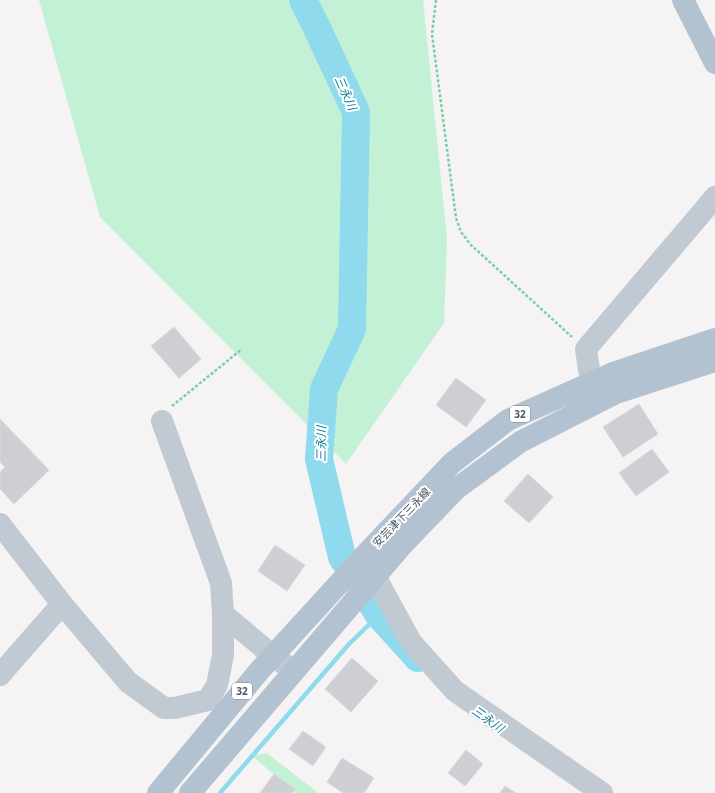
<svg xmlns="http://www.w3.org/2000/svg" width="715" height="793" font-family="'Noto Sans','Noto Sans JP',sans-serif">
  <rect width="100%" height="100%" fill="#f5f3f3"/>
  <!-- green -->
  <path fill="#c3f1d5" d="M 39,0 L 423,0 L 447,239 L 444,323 L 346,464 L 100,217 Z
    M 267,753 L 318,793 L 296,793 L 252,756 Z"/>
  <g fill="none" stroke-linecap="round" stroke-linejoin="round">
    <!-- stream -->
    <path stroke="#90daee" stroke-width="4.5" d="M 220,793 L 349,644 L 379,615"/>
    <!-- river -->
    <path stroke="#90daee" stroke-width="28" d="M 303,0 L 316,26 L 356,112 L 352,329 L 324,389 L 319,459 L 342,557 L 379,615 L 418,658"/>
  </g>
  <!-- building -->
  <path fill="#cdcfd5" stroke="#d7d9de" d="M 174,327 L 201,359 L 179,378 L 151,346 Z
    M 456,378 L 486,400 L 466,427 L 436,405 Z
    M 639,404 L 658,434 L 623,457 L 603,427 Z
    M 0,419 L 49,470 L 14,504 L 0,489 L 0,472 L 5,467 L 0,462 Z
    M 652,449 L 669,472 L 636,496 L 619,473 Z
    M 528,474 L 553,497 L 529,523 L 504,501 Z
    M 275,545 L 305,565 L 287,591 L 258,571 Z
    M 352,658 L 378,681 L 351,712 L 325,689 Z
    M 303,731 L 326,747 L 313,766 L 289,749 Z
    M 466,750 L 483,764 L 465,786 L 448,773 Z
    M 342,758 L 374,778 L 364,793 L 343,793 L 327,782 Z
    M 274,774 L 295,789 L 293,793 L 260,793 Z
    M 505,786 L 516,793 L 500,793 Z"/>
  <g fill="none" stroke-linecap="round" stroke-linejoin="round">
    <!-- path -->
    <path stroke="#7ad0a6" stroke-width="2.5" stroke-dasharray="3 2" stroke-linecap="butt" d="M 436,0 L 432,34 L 456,218 L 461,232 L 471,245 L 572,337
      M 172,406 L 242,349"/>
    <!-- minor -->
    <path stroke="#c1cad2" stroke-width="22" d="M 597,399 L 591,383 L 586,349 L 715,197
      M 0,524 L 62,604 L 128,682 L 164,708 L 175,708 L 208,700 L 217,685 L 223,655 L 223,614 L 221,583 L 162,421
      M 375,576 L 411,642 L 455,691 L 602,793
      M 223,614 L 273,656 L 294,671
      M 0,675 L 62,604"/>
    <!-- major -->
    <path stroke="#b3c2d1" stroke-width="22" d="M 683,0 L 715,63
      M 158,793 L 260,670 L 366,554 L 452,463 L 508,420 L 613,373 L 715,339
      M 190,793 L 403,544 L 456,489 L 520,442 L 616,393 L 715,361"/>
  </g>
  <g text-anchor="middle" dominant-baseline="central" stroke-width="4" stroke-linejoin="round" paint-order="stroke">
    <!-- shield labels -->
    <g fill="#fff" stroke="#808990" stroke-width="1">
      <rect x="510" y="406" width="20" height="16" rx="3"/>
      <rect x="232" y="683" width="20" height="16" rx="3"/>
    </g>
    <g font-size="10" font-weight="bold" fill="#4a5661">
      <text x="520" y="414">32</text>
      <text x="242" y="691">32</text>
    </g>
    <!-- street labels -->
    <g font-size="11" fill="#4a5661" stroke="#fff">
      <text transform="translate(401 517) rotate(-46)">安芸津下三永線</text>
    </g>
    <!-- water labels -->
    <g font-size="12" font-style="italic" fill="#0c7c9b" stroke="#fff">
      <text transform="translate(346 93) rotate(66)">三永川</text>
      <text transform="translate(321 444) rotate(-89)">三永川</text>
      <text transform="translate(488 719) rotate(35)">三永川</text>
    </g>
  </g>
</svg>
